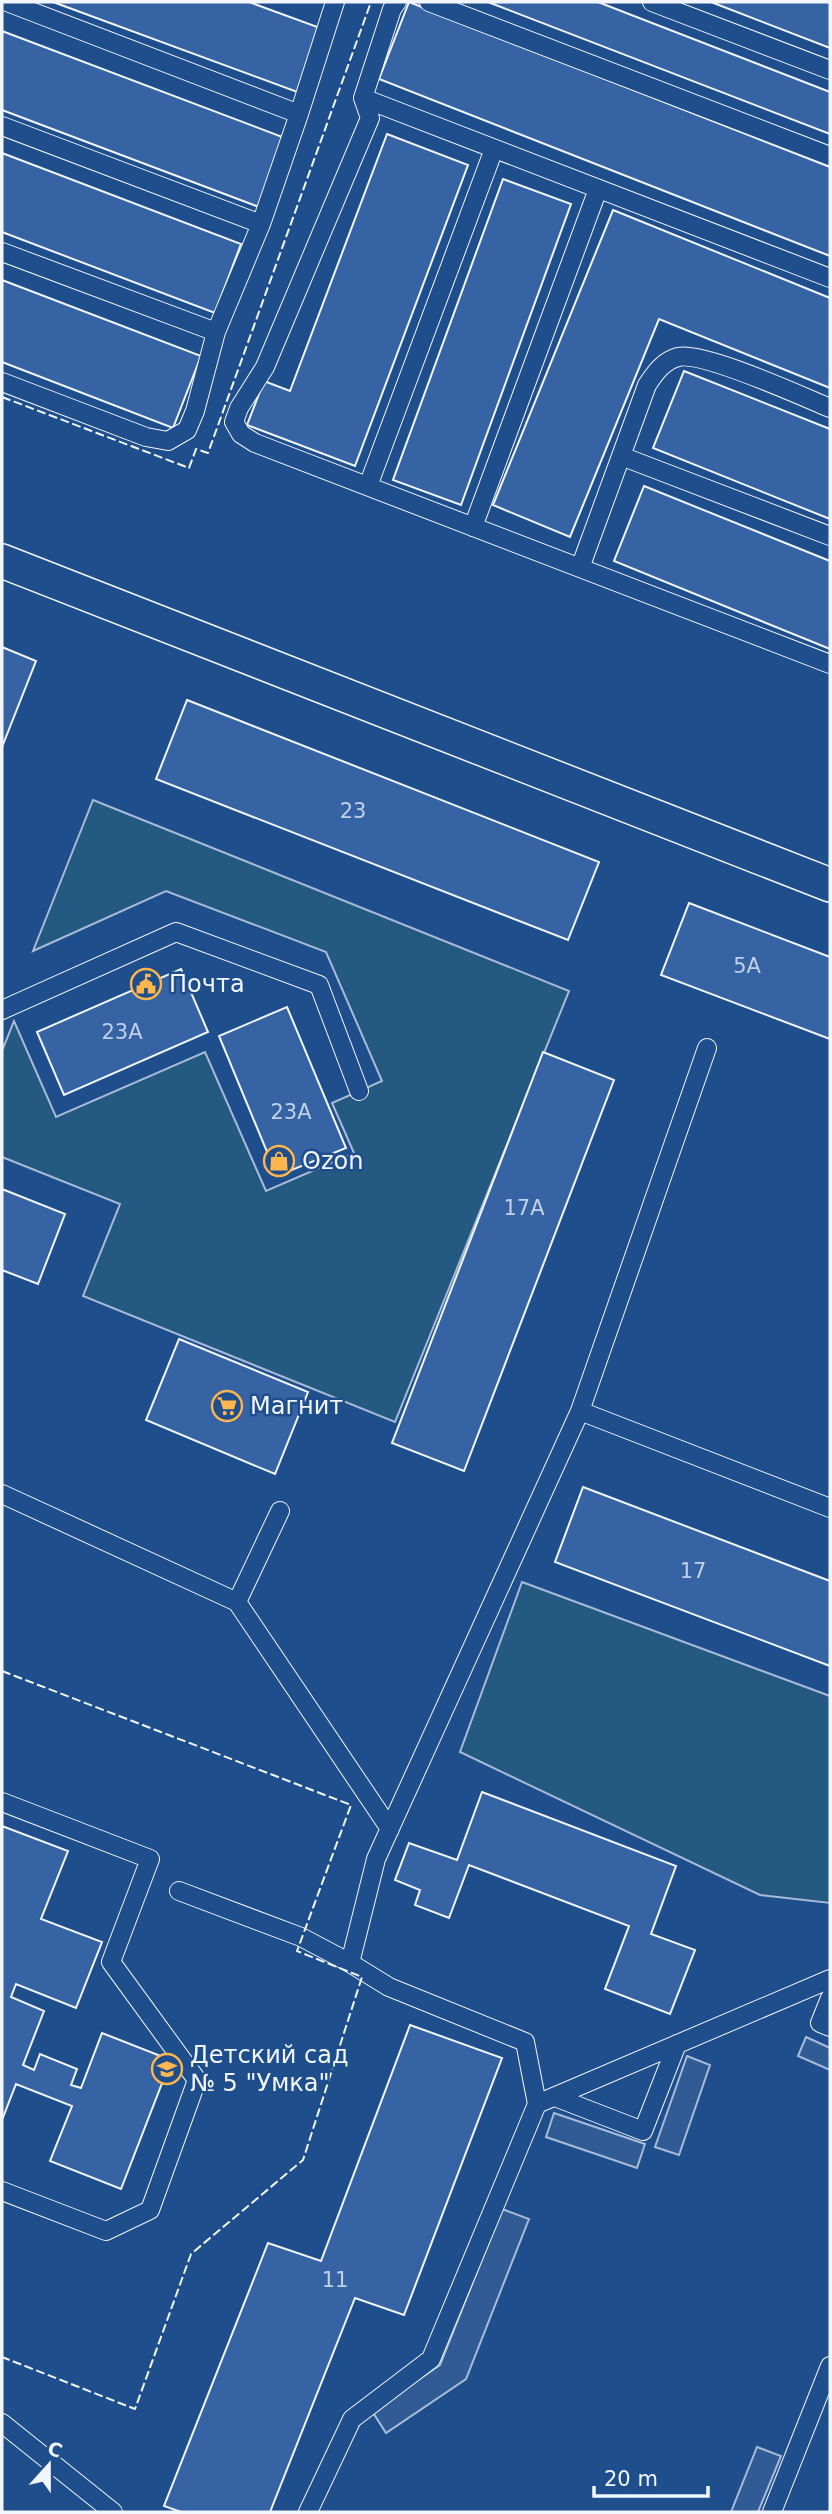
<svg xmlns="http://www.w3.org/2000/svg" width="832" height="2514" font-family="'DejaVu Sans',sans-serif">
  <rect width="100%" height="100%" fill="#1f4e8c"/>
  <!-- green -->
  <path fill="#245a82" stroke="#a8bbd7" stroke-width="2" d="M 93,800 L 569,991 L 395,1422 L 83,1296 L 120,1204 L 2,1157 L 2,1051 L 14,1021 L 56,1117 L 205,1052 L 266,1191 L 354,1153 L 332,1103 L 382,1081 L 326,952 L 166,891 L 33,951 Z
    M 522,1582 L 830,1696 L 830,1903 L 760,1895 L 460,1752 Z"/>
  <!-- parking -->
  <path fill="#305b95" stroke="#a8bbd7" stroke-width="2" d="M 806,2037 L 830,2048 L 830,2070 L 798,2056 Z
    M 687,2056 L 710,2065 L 679,2155 L 655,2147 Z
    M 554,2113 L 645,2144 L 637,2168 L 546,2137 Z
    M 502,2209 L 529,2219 L 466,2379 L 386,2433 L 372,2411 L 440,2365 Z
    M 757,2447 L 781,2456 L 758,2512 L 731,2512 Z"/>
  <!-- building -->
  <path fill="#3563a3" stroke="#f2f6ff" stroke-width="2" d="M 53,2 L 249,2 L 323,29 L 300,93 Z
    M 409,2 L 830,167 L 830,256 L 379,79 Z
    M 488,2 L 598,2 L 830,92 L 830,134 Z
    M 711,2 L 830,2 L 830,48 Z
    M 2,31 L 285,138 L 259,207 L 2,110 Z
    M 387,134 L 468,165 L 355,466 L 247,425 L 264,381 L 290,391 Z
    M 2,153 L 241,244 L 215,313 L 2,232 Z
    M 503,179 L 571,204 L 461,505 L 393,480 Z
    M 613,210 L 830,298 L 830,388 L 659,319 L 570,537 L 493,505 Z
    M 2,280 L 201,356 L 173,428 L 2,362 Z
    M 684,371 L 830,429 L 830,519 L 653,448 Z
    M 644,486 L 830,561 L 830,649 L 614,561 Z
    M 2,647 L 36,661 L 2,747 Z
    M 187,700 L 599,862 L 568,940 L 156,779 Z
    M 689,903 L 830,957 L 830,1039 L 661,975 Z
    M 181,969 L 208,1032 L 64,1095 L 37,1032 Z
    M 287,1007 L 346,1148 L 277,1176 L 219,1036 Z
    M 543,1052 L 614,1080 L 464,1471 L 392,1443 Z
    M 2,1189 L 65,1214 L 38,1284 L 2,1270 Z
    M 179,1339 L 308,1392 L 275,1474 L 146,1420 Z
    M 583,1487 L 830,1581 L 830,1666 L 555,1562 Z
    M 482,1792 L 676,1866 L 651,1934 L 695,1950 L 670,2014 L 605,1989 L 629,1926 L 469,1865 L 449,1918 L 415,1905 L 420,1890 L 395,1880 L 409,1843 L 457,1860 Z
    M 2,1826 L 68,1851 L 41,1919 L 102,1942 L 76,2008 L 16,1984 L 11,1997 L 44,2011 L 23,2065 L 34,2070 L 40,2054 L 77,2069 L 71,2085 L 81,2088 L 102,2033 L 171,2060 L 121,2189 L 50,2161 L 72,2106 L 16,2084 L 2,2120 Z
    M 410,2025 L 502,2058 L 404,2315 L 355,2298 L 270,2512 L 181,2512 L 164,2506 L 268,2243 L 321,2261 Z"/>
  <g fill="none" stroke-linecap="round" stroke-linejoin="round">
    <!-- lane casing -->
    <g stroke="#f2f6ff" stroke-width="20">
      <path id="lane" d="M 7,2 L 299,114
        M 397,2 L 392,9 L 363,98 L 370,118 L 265,367 L 239,408 L 234,422 L 241,434 L 255,443 L 830,664
        M 429,2 L 830,156
        M 652,2 L 830,70
        M 363,98 L 830,278
        M 2,126 L 261,224
        M 2,252 L 216,332
        M 2,382 L 146,437 L 168,441 L 187,430 L 195,411 L 216,332 L 261,224 L 299,114 L 335,2
        M 621,456 L 830,536
        M 368,486 L 494,149
        M 473,527 L 598,189
        M 580,568 L 647,385 C 655,373 663,361 678,357 C 703,351 801,396 830,408
        M 2,1010 L 176,932 L 319,985 L 359,1091
        M 707,1048 L 580,1411 L 830,1508
        M 2,1494 L 237,1602 L 280,1511
        M 237,1602 L 390,1829
        M 2,1802 L 150,1859 L 111,1962 L 197,2080 L 150,2210 L 106,2231 L 2,2191
        M 179,1891 L 301,1937 L 350,1963 L 389,1987 L 525,2042 L 537,2104
        M 350,1963 L 376,1859 L 580,1411
        M 830,1998 L 820,2023 L 830,2027
        M 555,2097 L 643,2131 L 677,2044
        M 2,2423 L 113,2512
        M 308,2512 L 352,2419 L 431,2359 L 537,2104 L 830,1979
        M 772,2512 L 830,2366"/>
    </g>
    <!-- street casing -->
    <g stroke="#f2f6ff" stroke-width="36">
      <path id="street" d="M 2,561 L 830,885"/>
    </g>
    <!-- lane -->
    <use href="#lane" stroke="#1f4e8c" stroke-width="18"/>
    <!-- street -->
    <use href="#street" stroke="#1f4e8c" stroke-width="33"/>
    <!-- fence -->
    <path stroke="#f2f6ff" stroke-width="2" stroke-dasharray="9 3.5" stroke-linecap="butt" d="M 2,397 L 189,468 L 196,449 L 208,453 L 371,2
      M 2,1671 L 351,1805 L 297,1951 L 362,1977 L 303,2160 L 191,2254 L 135,2409 L 2,2357"/>
  </g>
  <!-- icons -->
  <defs>
    <g id="civic-ring" transform="scale(1.575)"><circle r="9.5" fill="#1f4e8c" stroke="#ffb74d" stroke-width="1.5"/><path d="M-.6-6.5H3V-4.5H.6V-3L4-1V1h2V6H-6V1h2V-1L-.6-3ZM-1.2 2.5V6h2.4V2.5Z" fill="#ffb74d"/></g>
    <g id="shop-ring" transform="scale(1.575)"><circle r="9.5" fill="#1f4e8c" stroke="#ffb74d" stroke-width="1.5"/><path d="M-5-2.5h2.3a2.7 3.5 0 0 1 5.4 0H5L5.5 6h-11ZM-1.5-2.5h3a1.5 2.3 0 0 0-3 0Z" fill="#ffb74d"/></g>
    <g id="supermarket-ring" transform="scale(1.575)"><circle r="9.5" fill="#1f4e8c" stroke="#ffb74d" stroke-width="1.5"/><path d="M-6-5.5h2.5l.6 2H6L4.5 2H-2.5L-4.4-4H-6ZM-1.5 3.2a1.3 1.3 0 1 0 .1 0ZM3 3.2a1.3 1.3 0 1 0 .1 0Z" fill="#ffb74d"/></g>
    <g id="school-ring" transform="scale(1.575)"><circle r="9.5" fill="#1f4e8c" stroke="#ffb74d" stroke-width="1.5"/><path d="M0-5L7-2L0 1L-7-2ZM-4 1L0 2.5L4 1V4Q0 6-4 4Z" fill="#ffb74d"/></g>
  </defs>
  <g fill-rule="evenodd">
    <use href="#civic-ring" x="146" y="984"/>
    <use href="#shop-ring" x="279" y="1161"/>
    <use href="#supermarket-ring" x="227" y="1406"/>
    <use href="#school-ring" x="167" y="2069"/>
  </g>
  <g text-anchor="middle" dominant-baseline="central" stroke-width="5" stroke-linejoin="round" paint-order="stroke">
    <!-- number labels -->
    <g font-size="21" fill="#c3d1e8">
      <text x="353" y="811">23</text>
      <text x="747" y="966">5А</text>
      <text x="122" y="1032">23А</text>
      <text x="291" y="1112">23А</text>
      <text x="524" y="1208">17А</text>
      <text x="693" y="1571">17</text>
      <text x="335" y="2280">11</text>
    </g>
    <!-- poi labels -->
    <g font-size="24" fill="#f2f6ff" stroke="#1f4e8c" text-anchor="start">
      <text x="169" y="984">Почта</text>
      <text x="302" y="1161">Ozon</text>
      <text x="250" y="1406">Магнит</text>
      <text x="190" y="2055">Детский сад<tspan x="190" dy="28">№ 5 "Умка"</tspan></text>
    </g>
  </g>
  <!-- border -->
  <rect width="832" height="2514" fill="none" stroke="#f2f6ff" stroke-width="7"/>
  <!-- north arrow -->
  <g transform="translate(49 2465) rotate(21)" stroke="#1f4e8c" stroke-width="5" paint-order="stroke">
  <path d="M0-5L12 26L0 18L-12 26Z" fill="#f2f6ff"/>
  <text y="-10" font-size="19" font-weight="bold" text-anchor="middle" fill="#f2f6ff">С</text>
  </g>
  <!-- scale -->
  <path d="M594 2486v10h114v-10" fill="none" stroke="#f2f6ff" stroke-width="3.5"/>
  <text x="604" y="2486" font-size="21" fill="#f2f6ff" stroke="#1f4e8c" stroke-width="5" paint-order="stroke">20 m</text>
</svg>
